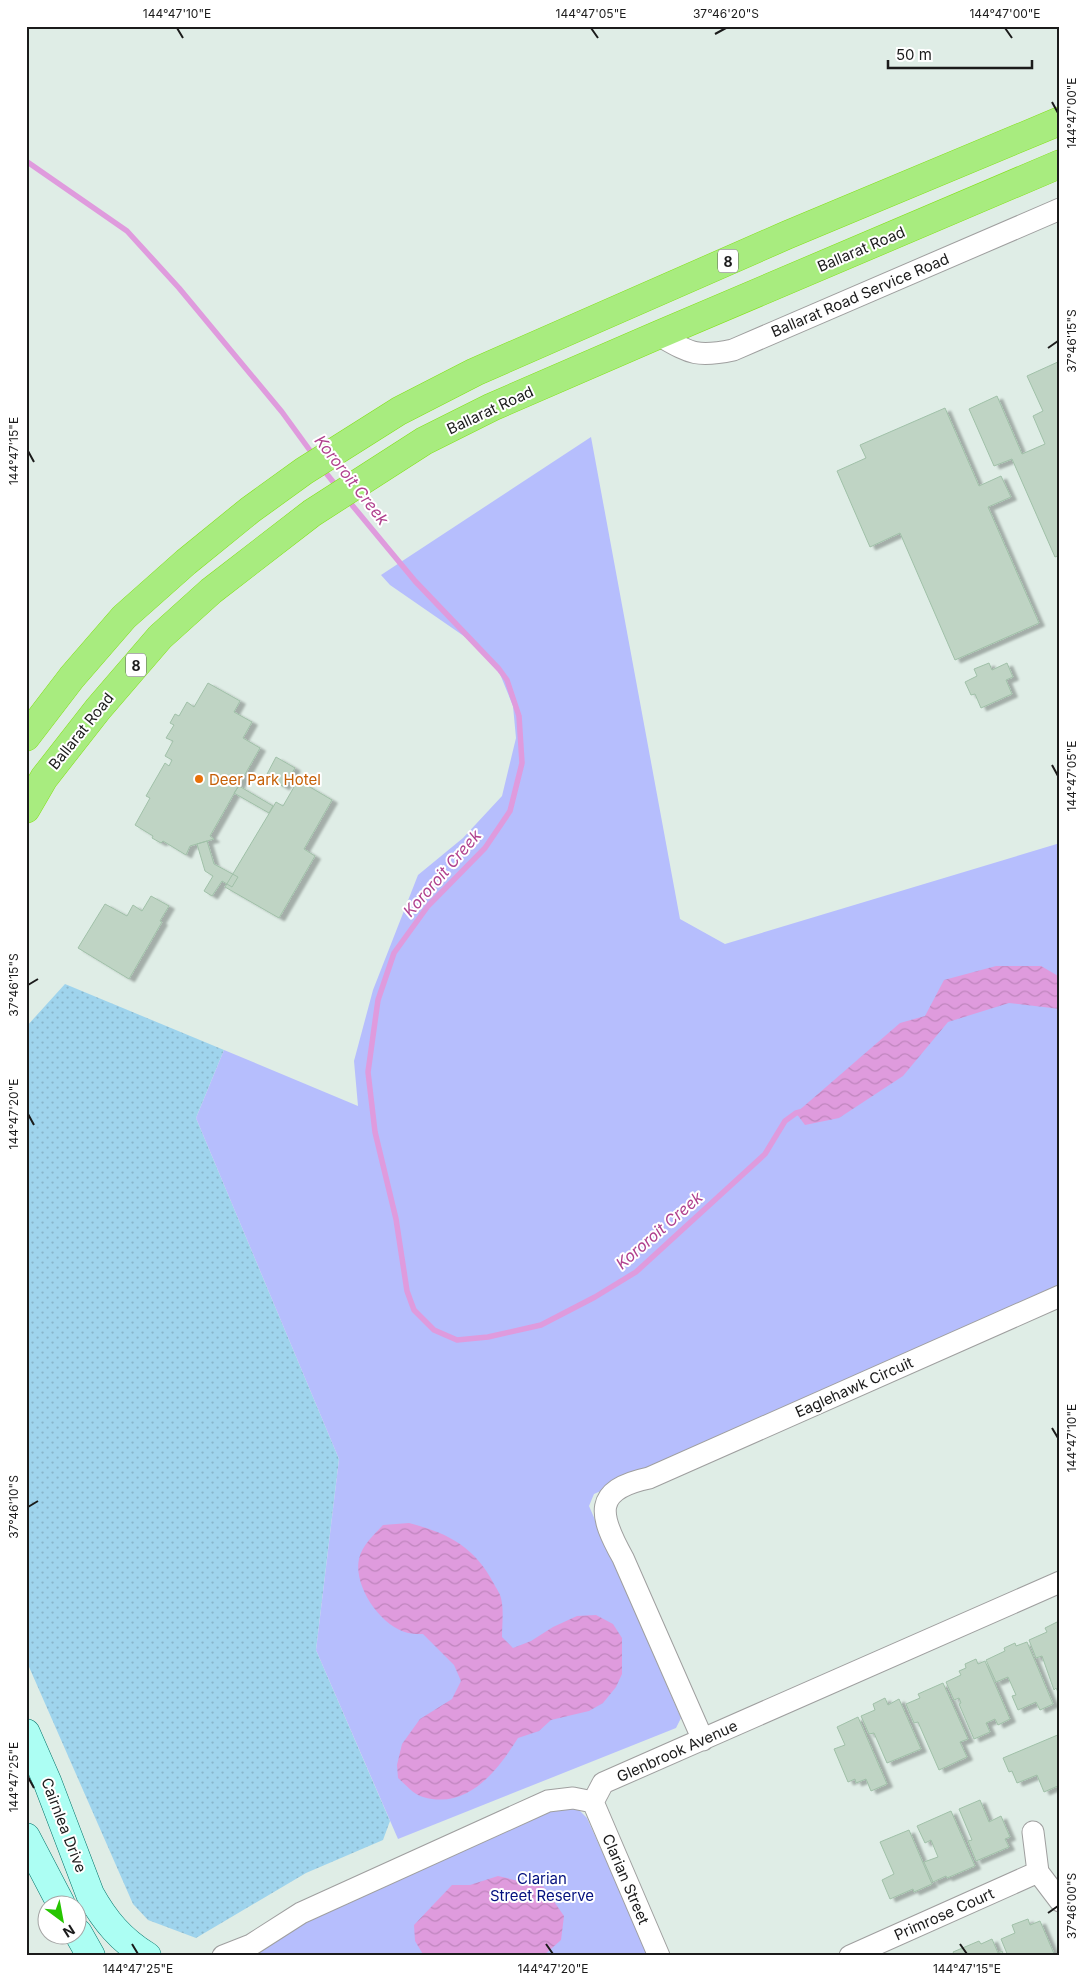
<svg xmlns="http://www.w3.org/2000/svg" width="1086" height="1982" font-family="Inter,sans-serif">
  <defs>
    <pattern id="grass-dots" width="8" height="8" patternUnits="userSpaceOnUse" patternTransform="scale(1.25)"><rect width="8" height="8" fill="#9fd4ed"/><path d="M2 2h.1M6 6h.1" fill="none" stroke="#88b5cb" stroke-width="1.8" stroke-linecap="round"/></pattern>
    <pattern id="water-waves" width="16" height="10" patternUnits="userSpaceOnUse" patternTransform="scale(1.25)"><rect width="16" height="10" fill="#df9bdd"/><path d="M0 5q4-4 8 0t8 0" fill="none" stroke="#bf85bd"/></pattern>
    <filter id="shadow"><feDropShadow dx="5.5" dy="3" stdDeviation="1" flood-color="#0004"/></filter>
  </defs>
  <rect width="100%" height="100%" fill="#dfede6"/>
  <!-- grass -->
  <path fill="url(#grass-dots)" d="M 65,984 L 224,1050 L 196,1118 L 339,1459 L 316,1650 L 390,1821 L 383,1840 L 306,1873 L 196,1938 L 148,1920 L 133,1904 L 26,1660 L 26,1027 Z"/>
  <!-- park -->
  <path fill="#b6befd" d="M 591,437 L 680,919 L 725,944 L 1060,843 L 1060,1290 L 594,1494 L 589,1506 L 681,1718 L 676,1728 L 398,1839 L 316,1650 L 339,1459 L 196,1118 L 224,1050 L 358,1106 L 354,1061 L 373,990 L 418,875 L 463,838 L 502,796 L 516,738 L 513,706 L 500,674 L 471,641 L 390,585 L 381,575 Z
    M 566,1808 L 579,1810 L 587,1818 L 649,1956 L 256,1956 L 266,1946 L 303,1921 L 549,1810 Z"/>
  <!-- water -->
  <path fill="url(#water-waves)" d="M 996,966 L 1041,966 L 1060,977 L 1060,1009 L 1009,1003 L 948,1022 L 903,1076 L 839,1118 L 805,1125 L 796,1113 L 900,1023 L 925,1016 L 944,980 Z
    M 409,1523 C 448,1533 475,1547 494,1584 C 496,1588 500,1593 501,1598 C 504,1610 502,1625 502,1637 L 513,1648 L 531,1641 L 553,1627 L 577,1616 L 596,1615 L 613,1624 L 622,1638 L 622,1674 L 616,1687 L 603,1703 L 589,1711 L 551,1720 L 539,1731 L 518,1738 C 497,1771 468,1810 423,1797 C 414,1795 405,1784 398,1778 L 397,1765 L 402,1744 L 420,1719 L 452,1699 L 461,1681 L 454,1665 L 423,1634 C 418,1634 413,1634 408,1633 C 381,1627 353,1586 359,1559 C 362,1545 374,1535 383,1525 Z
    M 498,1876 L 544,1887 L 564,1916 L 561,1940 L 543,1956 L 424,1956 L 415,1941 L 414,1925 L 452,1885 L 470,1885 Z"/>
  <g fill="none" stroke-linecap="round" stroke-linejoin="round">
    <!-- stream -->
    <path stroke="#df9bdd" stroke-width="5.5" d="M 26,161 L 127,231 L 179,288 L 282,412 L 314,456
      M 322,468 L 338,488
      M 347,499 L 415,581 L 499,669 L 507,680 L 519,716 L 522,763 L 510,811 L 485,848 L 428,906 L 394,953 L 378,1000 L 368,1072 L 375,1132 L 396,1219 L 407,1291 L 414,1310 L 434,1330 L 457,1340 L 488,1337 L 541,1325 L 595,1297 L 636,1272 L 765,1154 L 785,1121 L 796,1113 L 804,1111"/>
  </g>
  <!-- building -->
  <path fill="#bfd4c4" stroke="#a0c0a8" filter="url(#shadow)" d="M 1060,361 L 1060,555 L 1055,557 L 1012,459 L 994,466 L 969,409 L 997,396 L 1022,454 L 1045,444 L 1033,416 L 1043,411 L 1027,376 Z
    M 945,408 L 979,486 L 1001,476 L 1011,497 L 988,507 L 1039,623 L 955,660 L 900,533 L 870,547 L 837,471 L 866,458 L 860,445 Z
    M 989,663 L 992,670 L 1007,663 L 1013,677 L 1006,680 L 1012,694 L 981,708 L 975,694 L 971,695 L 965,682 L 977,676 L 974,669 Z
    M 208,683 L 240,701 L 234,712 L 252,722 L 243,738 L 260,748 L 210,836 L 214,839 L 190,846 L 186,855 L 163,841 L 161,843 L 152,838 L 153,836 L 135,825 L 150,798 L 146,796 L 165,763 L 169,766 L 172,760 L 165,756 L 173,741 L 166,738 L 174,725 L 170,723 L 175,714 L 179,716 L 187,702 L 194,707 Z
    M 276,757 L 295,768 L 284,787 L 266,776 Z
    M 298,780 L 332,800 L 304,849 L 315,856 L 279,918 L 225,887 L 276,802 L 283,806 Z
    M 239,786 L 273,806 L 269,813 L 234,793 Z
    M 207,841 L 214,864 L 238,877 L 232,887 L 222,881 L 212,896 L 204,891 L 213,876 L 205,871 L 197,844 Z
    M 151,896 L 169,906 L 160,921 L 162,922 L 129,979 L 78,948 L 105,904 L 127,916 L 133,905 L 142,911 Z
    M 1059,1621 L 1060,1623 L 1060,1696 L 1056,1688 L 1054,1690 L 1042,1656 L 1036,1658 L 1029,1640 L 1047,1632 L 1045,1628 Z
    M 1027,1642 L 1053,1704 L 1040,1710 L 1036,1702 L 1018,1710 L 1012,1696 L 1016,1695 L 1008,1677 L 996,1682 L 986,1660 L 1005,1651 L 1004,1648 L 1015,1643 L 1016,1646 Z
    M 976,1659 L 978,1664 L 985,1661 L 1010,1719 L 998,1725 L 995,1719 L 986,1723 L 990,1732 L 974,1739 L 959,1704 L 961,1703 L 959,1698 L 954,1700 L 946,1682 L 961,1675 L 959,1671 L 966,1668 L 965,1664 Z
    M 943,1683 L 968,1739 L 960,1742 L 967,1757 L 939,1770 L 918,1722 L 914,1723 L 906,1704 L 920,1698 L 918,1694 Z
    M 885,1698 L 888,1705 L 899,1699 L 921,1749 L 887,1763 L 874,1733 L 869,1734 L 861,1716 L 875,1710 L 873,1704 Z
    M 858,1717 L 887,1784 L 871,1791 L 866,1779 L 856,1783 L 855,1779 L 848,1782 L 834,1749 L 845,1745 L 837,1727 Z
    M 1060,1734 L 1060,1785 L 1044,1792 L 1037,1775 L 1017,1783 L 1012,1771 L 1009,1772 L 1003,1758 Z
    M 980,1800 L 989,1822 L 1001,1816 L 1010,1837 L 1005,1839 L 1009,1847 L 976,1861 L 968,1841 L 972,1840 L 959,1809 Z
    M 951,1811 L 975,1866 L 947,1878 L 946,1876 L 933,1882 L 924,1862 L 938,1857 L 931,1840 L 925,1843 L 917,1826 Z
    M 909,1830 L 932,1884 L 914,1892 L 913,1889 L 890,1899 L 882,1880 L 894,1874 L 880,1842 Z
    M 1028,1919 L 1030,1925 L 1040,1921 L 1055,1956 L 1008,1956 L 1001,1939 L 1015,1933 L 1012,1925 Z
    M 992,1939 L 998,1953 L 1002,1951 L 1004,1956 L 955,1956 L 953,1952 L 979,1941 L 981,1944 Z"/>
  <g fill="none" stroke-linecap="round" stroke-linejoin="round">
    <!-- street casing -->
    <g stroke="#9f9f9f" stroke-width="23">
      <path id="street" d="M 658,335 C 690,353 696,358 733,350 L 1060,209
        M 703,1740 L 623,1558 C 599,1515 592,1490 649,1478 L 1060,1296
        M 593,1802 L 659,1956
        M 1033,1832 L 1038,1872 L 1060,1901
        M 223,1956 L 251,1945 L 301,1913 L 548,1801 L 573,1798 L 593,1802 L 603,1783 L 1060,1582
        M 850,1956 L 1038,1872"/>
    </g>
    <!-- secondary casing -->
    <g stroke="#007369" stroke-width="29">
      <path id="secondary" d="M 26,1733 L 47,1781 L 90,1894 C 105,1921 121,1940 147,1956
        M 26,1837 L 61,1904
        M 78,1933 L 91,1956"/>
    </g>
    <!-- highway casing -->
    <g stroke="#83e116" stroke-width="29">
      <path id="highway" d="M 26,737 L 72,677 L 124,617 L 186,562 L 250,510 L 304,471 L 399,411 L 475,372 L 787,235 L 1060,121
        M 26,809 L 44,778 L 98,709 L 160,637 L 211,591 L 312,513 L 424,441 L 492,407 L 658,335 L 1060,164"/>
    </g>
    <!-- street -->
    <use href="#street" stroke="#fff" stroke-width="21"/>
    <!-- secondary -->
    <use href="#secondary" stroke="#acfef3" stroke-width="28"/>
    <!-- highway -->
    <use href="#highway" stroke="#a8ec7f" stroke-width="28"/>
  </g>
  <!-- ticks -->
  <path fill="none" stroke="#1b1b1b" stroke-width="2" d="M 177,28 L 183,38M 591,28 L 598,38M 1005,28 L 1012,38M 715,34 L 726,28M 1052,102 L 1058,113M 1048,348 L 1058,341M 28,451 L 34,462M 1052,765 L 1058,776M 28,985 L 38,979M 28,1114 L 34,1125M 1052,1428 L 1058,1438M 28,1507 L 38,1501M 28,1777 L 34,1788M 1048,1913 L 1058,1906M 132,1944 L 138,1954M 546,1944 L 553,1954M 960,1944 L 967,1954"/>
  <!-- markers -->
  <circle fill="#e8710a" stroke="#fff" stroke-width="2" cx="199" cy="779" r="5"/>
  <g text-anchor="middle" dominant-baseline="central" stroke-width="4" stroke-linejoin="round" paint-order="stroke">
    <!-- shield labels -->
    <g fill="#fff" stroke="#5f5f5f" stroke-width="1">
      <rect x="718" y="249.5" width="20" height="23" rx="4"/>
      <rect x="126" y="653.5" width="20" height="23" rx="4"/>
    </g>
    <g font-size="14" font-weight="bold" fill="#1b1b1b">
      <text x="728" y="261">8</text>
      <text x="136" y="665">8</text>
    </g>
    <!-- street labels -->
    <g font-size="15" fill="#1b1b1b" stroke="#fff">
      <text transform="translate(861 249) rotate(-23)">Ballarat Road</text>
      <text transform="translate(860 295) rotate(-23)">Ballarat Road Service Road</text>
      <text transform="translate(490 410) rotate(-25)">Ballarat Road</text>
      <text transform="translate(81 731) rotate(-51)">Ballarat Road</text>
      <text transform="translate(854 1387) rotate(-24)">Eaglehawk Circuit</text>
      <text transform="translate(677 1751) rotate(-24)">Glenbrook Avenue</text>
      <text transform="translate(64 1825) rotate(69)">Cairnlea Drive</text>
      <text transform="translate(626 1879) rotate(67)">Clarian Street</text>
      <text transform="translate(944 1914) rotate(-24)">Primrose Court</text>
    </g>
    <!-- food labels -->
    <g font-size="15" fill="#c56008" stroke="#fff" text-anchor="start">
      <text x="209" y="779">Deer Park Hotel</text>
    </g>
    <!-- park labels -->
    <g font-size="15" fill="#03107e" stroke="#fff">
      <text x="542" y="1878">Clarian<tspan x="542" dy="17">Street Reserve</tspan></text>
    </g>
    <!-- water labels -->
    <g font-size="16" font-style="italic" fill="#b0418e" stroke="#fff">
      <text transform="translate(352 480) rotate(52)">Kororoit Creek</text>
      <text transform="translate(442 873) rotate(-49)">Kororoit Creek</text>
      <text transform="translate(659 1230) rotate(-41)">Kororoit Creek</text>
    </g>
  </g>
  <!-- border -->
  <rect width="1086" height="1982" fill="none" stroke="#ffffff" stroke-width="55"/>
  <!-- north arrow -->
  <g transform="translate(62 1920) rotate(148)"><circle r="24" fill="#ffffff" stroke="#a4a4a4"/>
  <path d="M0-4L9 19L0 12L-9 19Z" fill="#26c500"/>
  <text y="-8" font-size="14" font-weight="bold" text-anchor="middle" fill="#1b1b1b">N</text>
  </g>
  <!-- scale -->
  <path d="M888 60v8h144v-8" fill="none" stroke="#1b1b1b" stroke-width="2.5"/>
  <text x="896" y="60" font-size="15" fill="#1b1b1b" stroke="#ffffff" stroke-width="4" paint-order="stroke">50 m</text>
  <rect x="28" y="28" width="1030" height="1926" fill="none" stroke="#1b1b1b" stroke-width="2"/>
  <g font-size="12" text-anchor="middle" fill="#1b1b1b">
    <text x="177" y="18">144°47'10"E</text>
    <text x="591" y="18">144°47'05"E</text>
    <text x="726" y="18">37°46'20"S</text>
    <text x="1005" y="18">144°47'00"E</text>
    <text transform="translate(1072 113) rotate(-90)" y="4">144°47'00"E</text>
    <text transform="translate(1072 341) rotate(-90)" y="4">37°46'15"S</text>
    <text transform="translate(14 451) rotate(-90)" y="4">144°47'15"E</text>
    <text transform="translate(1072 776) rotate(-90)" y="4">144°47'05"E</text>
    <text transform="translate(14 985) rotate(-90)" y="4">37°46'15"S</text>
    <text transform="translate(14 1114) rotate(-90)" y="4">144°47'20"E</text>
    <text transform="translate(1072 1438) rotate(-90)" y="4">144°47'10"E</text>
    <text transform="translate(14 1507) rotate(-90)" y="4">37°46'10"S</text>
    <text transform="translate(14 1777) rotate(-90)" y="4">144°47'25"E</text>
    <text transform="translate(1072 1906) rotate(-90)" y="4">37°46'00"S</text>
    <text x="138" y="1973">144°47'25"E</text>
    <text x="553" y="1973">144°47'20"E</text>
    <text x="967" y="1973">144°47'15"E</text>
  </g>
</svg>
